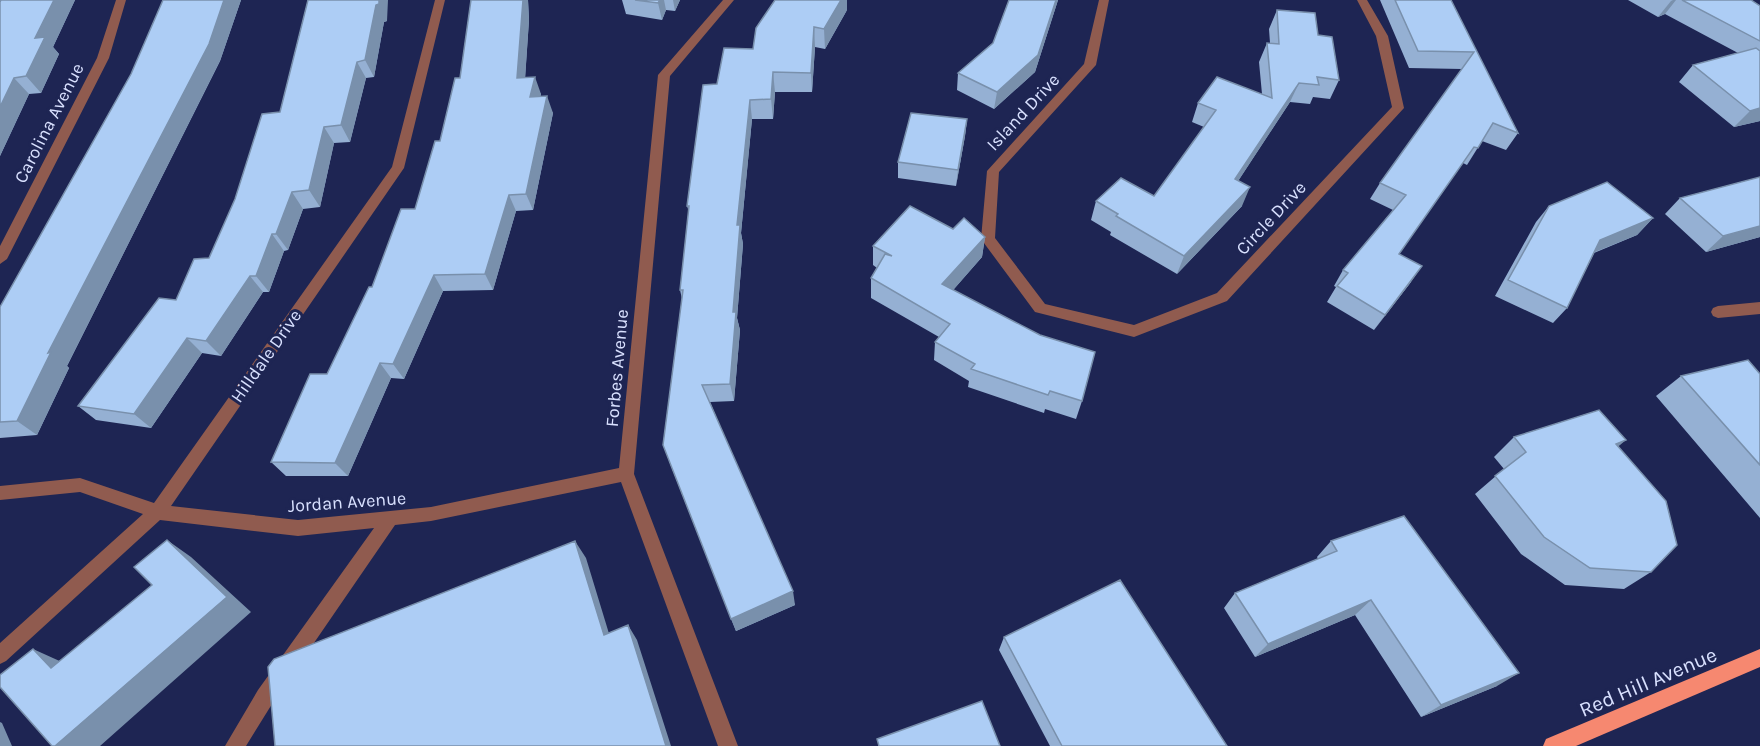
<svg xmlns="http://www.w3.org/2000/svg" width="1760" height="746" font-family="Karla,sans-serif">
  <rect width="100%" height="100%" fill="#1e2553"/>
  <g fill="none" stroke-linecap="round" stroke-linejoin="round">
    <!-- minor -->
    <path fill="#905b4f" fill-rule="evenodd" d="M 116,0 L 126,0 L 109,58 L 7,259 L 0,264 L 0,246 L 97,58 Z
      M 435,0 L 445,0 L 404,168 L 171,506 L 298,520 L 431,507 L 619,468 L 658,75 L 723,0 L 734,0 L 670,76 L 634,474 L 738,746 L 718,746 L 621,482 L 431,521 L 395,525 L 272,704 L 246,746 L 225,746 L 258,690 L 374,528 L 298,536 L 160,520 L 6,661 L 0,664 L 0,643 L 143,514 L 80,492 L 0,500 L 0,486 L 80,478 L 154,503 L 392,167 Z
      M 1099,0 L 1109,0 L 1096,65 L 999,172 L 995,238 L 1045,304 L 1134,325 L 1217,293 L 1392,107 L 1376,36 L 1357,0 L 1367,0 L 1388,36 L 1404,108 L 1227,301 L 1134,337 L 1035,312 L 981,239 L 987,171 L 1084,64 Z
      M 1760,302 L 1760,314 L 1718,318 L 1713,316 L 1711,312 L 1713,308 L 1718,306 Z"/>
    <!-- major -->
    <path fill="#f68870" fill-rule="evenodd" d="M 1760,649 L 1760,667 L 1576,746 L 1543,746 L 1546,739 Z"/>
  </g>
  <!-- wall -->
  <path fill="#95b0d3" d="M 1,0 L 75,0 L 53,47 L 59,54 L 41,93 L 29,94 L 0,156 Z
    M 163,0 L 241,0 L 220,61 L 67,366 L 69,368 L 37,435 L 0,438 L 0,307 L 131,74 Z
    M 308,0 L 387,21 L 384,22 L 374,77 L 366,78 L 350,142 L 334,143 L 320,207 L 303,209 L 288,250 L 284,251 L 269,292 L 263,292 L 221,356 L 202,353 L 151,428 L 96,420 L 78,406 L 176,300 L 209,258 L 280,112 Z
    M 471,0 L 528,0 L 529,20 L 525,78 L 541,94 L 540,97 L 553,113 L 533,210 L 516,211 L 493,290 L 443,291 L 404,379 L 391,378 L 348,476 L 286,476 L 271,462 L 327,374 L 415,209 L 440,141 L 460,78 Z
    M 622,0 L 680,0 L 675,11 L 666,10 L 662,20 L 626,14 Z
    M 1009,0 L 1058,0 L 1035,72 L 994,109 L 957,90 L 958,73 L 993,43 Z
    M 1380,0 L 1451,0 L 1518,133 L 1506,150 L 1482,141 L 1467,165 L 1463,163 L 1399,254 L 1411,282 L 1374,330 L 1327,302 L 1336,287 L 1334,286 L 1343,270 L 1393,210 L 1370,199 L 1380,183 L 1462,69 L 1409,68 Z
    M 1628,0 L 1751,0 L 1760,6 L 1760,121 L 1734,127 L 1679,82 L 1693,65 L 1738,53 L 1665,14 L 1658,17 Z
    M 847,10 L 825,49 L 815,47 L 812,92 L 775,92 L 773,119 L 752,119 L 741,233 L 743,244 L 737,318 L 740,330 L 734,401 L 710,402 L 795,605 L 736,631 L 669,461 L 682,299 L 680,290 L 689,212 L 687,206 L 717,84 L 753,49 Z
    M 1277,10 L 1318,35 L 1339,80 L 1330,99 L 1313,97 L 1310,104 L 1290,102 L 1238,181 L 1242,206 L 1177,274 L 1110,235 L 1111,232 L 1091,220 L 1096,201 L 1154,196 L 1204,127 L 1192,122 L 1198,103 L 1262,94 L 1259,62 L 1267,43 L 1270,43 L 1269,29 Z
    M 967,119 L 965,136 L 956,186 L 898,178 L 898,162 Z
    M 1680,198 L 1760,237 L 1706,252 L 1665,214 Z
    M 1549,206 L 1653,218 L 1637,235 L 1594,253 L 1567,308 L 1553,323 L 1495,296 L 1536,222 Z
    M 953,229 L 985,237 L 982,257 L 953,290 L 1082,401 L 1076,419 L 1045,409 L 1044,413 L 968,387 L 969,381 L 934,360 L 935,342 L 939,337 L 871,298 L 871,278 L 877,268 L 873,265 L 873,246 Z
    M 1760,374 L 1760,518 L 1656,396 L 1681,376 Z
    M 1514,437 L 1618,447 L 1651,572 L 1624,589 L 1565,585 L 1521,554 L 1475,494 L 1504,469 L 1494,457 Z
    M 1331,541 L 1497,686 L 1421,717 L 1355,615 L 1255,657 L 1224,608 L 1235,593 L 1318,559 L 1317,557 Z
    M 1004,637 L 1227,746 L 1050,746 L 999,650 Z"/>
  <!-- shaded-wall -->
  <path fill="#7990ac" d="M 54,0 L 75,0 L 53,47 L 59,54 L 41,93 L 26,76 L 35,38 Z
    M 224,0 L 241,0 L 220,61 L 67,366 L 69,368 L 37,435 L 17,421 L 48,353 Z
    M 379,0 L 388,0 L 387,21 L 384,22 L 374,77 L 365,60 L 376,5 Z
    M 523,0 L 528,0 L 529,20 L 524,95 L 517,78 Z
    M 660,0 L 664,0 L 666,10 L 662,20 L 658,3 Z
    M 673,0 L 680,0 L 675,11 Z
    M 841,0 L 847,0 L 847,10 L 825,49 L 824,29 Z
    M 1056,0 L 1058,0 L 1035,72 L 994,109 L 997,92 Z
    M 1673,0 L 1676,0 L 1665,14 L 1658,17 L 1671,1 Z
    M 814,27 L 815,47 L 812,92 L 811,73 Z
    M 357,62 L 366,78 L 350,142 L 341,125 Z
    M 773,72 L 775,92 L 773,119 L 771,99 Z
    M 535,77 L 541,94 L 536,114 L 530,97 Z
    M 14,78 L 29,94 L 0,156 L 0,107 Z
    M 1299,83 L 1290,102 L 1227,198 L 1235,179 Z
    M 547,96 L 553,113 L 533,210 L 526,194 Z
    M 750,100 L 752,119 L 741,233 L 743,244 L 737,318 L 740,330 L 734,401 L 730,384 L 737,225 Z
    M 1760,108 L 1760,121 L 1734,127 L 1750,111 Z
    M 967,119 L 965,136 L 956,186 L 958,170 Z
    M 324,127 L 334,143 L 320,207 L 309,190 Z
    M 1250,187 L 1242,206 L 1177,274 L 1184,256 Z
    M 292,192 L 303,209 L 288,250 L 276,234 Z
    M 509,195 L 516,211 L 493,290 L 485,274 Z
    M 1653,218 L 1637,235 L 1585,256 L 1600,240 Z
    M 1760,226 L 1760,237 L 1706,252 L 1723,236 Z
    M 272,234 L 284,251 L 269,292 L 256,276 Z
    M 985,237 L 982,257 L 941,304 L 942,284 Z
    M 1422,266 L 1411,282 L 1374,330 L 1385,315 Z
    M 434,275 L 443,291 L 404,379 L 393,364 Z
    M 250,276 L 263,292 L 221,356 L 206,341 Z
    M 187,338 L 202,353 L 151,428 L 134,414 Z
    M 380,363 L 391,378 L 348,476 L 335,463 Z
    M 1626,440 L 1602,460 L 1616,444 Z
    M 167,540 L 191,557 L 251,612 L 100,746 L 55,746 L 227,597 Z
    M 575,541 L 586,558 L 614,650 L 604,635 Z
    M 793,591 L 795,605 L 736,631 L 731,619 Z
    M 1371,600 L 1355,615 L 1255,657 L 1268,644 Z
    M 628,625 L 637,640 L 671,746 L 666,746 Z
    M 33,649 L 64,663 L 51,668 Z
    M 1519,673 L 1497,686 L 1421,717 L 1441,705 Z
    M 0,722 L 2,723 L 12,746 L 0,746 Z"/>
  <!-- building -->
  <path fill="#adcdf5" stroke="#7990ac" stroke-width="1.5" d="M 1,0 L 54,0 L 35,38 L 45,37 L 26,76 L 14,78 L 0,107 L 0,2 Z
    M 163,0 L 224,0 L 209,44 L 48,353 L 51,352 L 17,421 L 0,422 L 0,307 L 131,74 Z
    M 308,0 L 379,0 L 379,4 L 376,5 L 365,60 L 357,62 L 341,125 L 324,127 L 309,190 L 292,192 L 276,234 L 272,234 L 256,276 L 250,276 L 206,341 L 187,338 L 134,414 L 78,406 L 159,298 L 176,300 L 194,259 L 209,258 L 235,199 L 262,114 L 280,112 Z
    M 471,0 L 523,0 L 517,78 L 535,77 L 530,97 L 547,96 L 526,194 L 509,195 L 485,274 L 434,275 L 393,364 L 380,363 L 335,463 L 271,462 L 310,374 L 327,374 L 369,287 L 372,287 L 401,209 L 415,209 L 435,141 L 440,141 L 455,78 L 460,78 Z
    M 635,0 L 660,0 L 658,3 Z
    M 775,0 L 841,0 L 824,29 L 814,27 L 811,73 L 773,72 L 771,99 L 750,100 L 737,225 L 740,225 L 733,312 L 736,312 L 730,384 L 702,385 L 793,591 L 731,619 L 663,445 L 683,290 L 680,290 L 689,206 L 687,206 L 703,85 L 717,84 L 724,48 L 753,49 L 756,28 Z
    M 1009,0 L 1056,0 L 1038,55 L 997,92 L 958,73 L 993,43 Z
    M 1395,0 L 1451,0 L 1518,133 L 1493,123 L 1478,148 L 1474,147 L 1399,254 L 1422,266 L 1385,315 L 1337,286 L 1348,273 L 1343,270 L 1406,195 L 1380,183 L 1474,52 L 1418,51 Z
    M 1682,0 L 1751,0 L 1760,6 L 1760,41 Z
    M 1277,10 L 1315,13 L 1318,35 L 1332,37 L 1339,80 L 1317,77 L 1319,85 L 1299,83 L 1235,179 L 1250,187 L 1184,256 L 1116,216 L 1118,214 L 1096,201 L 1121,178 L 1154,196 L 1216,110 L 1198,103 L 1217,77 L 1272,98 L 1267,43 L 1279,44 Z
    M 1756,48 L 1760,51 L 1760,108 L 1750,111 L 1693,65 Z
    M 911,113 L 967,119 L 958,170 L 898,162 Z
    M 1760,177 L 1760,226 L 1723,236 L 1680,198 Z
    M 1607,182 L 1653,218 L 1600,240 L 1567,308 L 1508,280 L 1549,206 Z
    M 910,206 L 953,229 L 964,218 L 985,237 L 942,284 L 1040,335 L 1095,352 L 1082,401 L 1050,391 L 1048,395 L 971,369 L 975,364 L 935,342 L 950,324 L 871,278 L 885,254 L 892,256 L 873,246 Z
    M 1748,360 L 1760,374 L 1760,465 L 1681,376 Z
    M 1599,410 L 1626,440 L 1616,444 L 1666,501 L 1677,545 L 1651,572 L 1590,568 L 1544,537 L 1495,476 L 1526,452 L 1514,437 Z
    M 1404,516 L 1519,673 L 1441,705 L 1371,600 L 1268,644 L 1235,593 L 1337,551 L 1331,541 Z
    M 167,540 L 227,597 L 55,746 L 52,746 L 0,687 L 0,675 L 33,649 L 51,668 L 152,585 L 134,567 Z
    M 575,541 L 604,635 L 628,625 L 666,746 L 275,746 L 268,667 L 274,659 Z
    M 1120,580 L 1227,746 L 1062,746 L 1004,637 Z
    M 982,701 L 1000,746 L 879,746 L 877,739 Z"/>
  <g text-anchor="middle" dominant-baseline="central" stroke-width="6" stroke-linejoin="round" paint-order="stroke">
    <!-- street labels -->
    <g font-size="18" fill="#d9e1ff" stroke="#1e2553">
      <text transform="translate(1023 112) rotate(-47)">Island Drive</text>
      <text transform="translate(49 123) rotate(-63)">Carolina Avenue</text>
      <text transform="translate(1271 218) rotate(-47)">Circle Drive</text>
      <text transform="translate(266 356) rotate(-55)">Hilldale Drive</text>
      <text transform="translate(617 368) rotate(-85)">Forbes Avenue</text>
      <text transform="translate(347 502) rotate(-4)">Jordan Avenue</text>
    </g>
    <!-- near-street labels -->
    <g font-size="21" fill="#d9e1ff" stroke="#1e2553">
      <text transform="translate(1648 682) rotate(-23)">Red Hill Avenue</text>
    </g>
  </g>
</svg>
